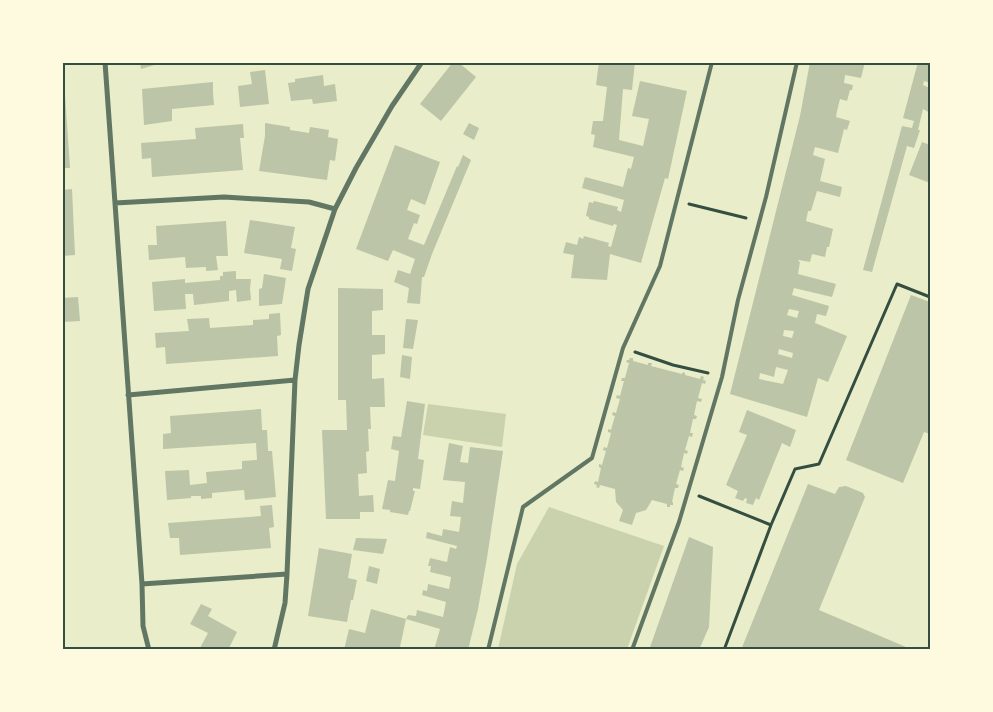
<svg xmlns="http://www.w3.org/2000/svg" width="993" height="712" font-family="Cabin,sans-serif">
  <rect width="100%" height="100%" fill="#e9edc9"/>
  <!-- green -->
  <path fill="#cad2ad" d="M 428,404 L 506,414 L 502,447 L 423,435 Z
    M 549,507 L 664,546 L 627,649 L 498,649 L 517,564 Z"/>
  <!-- building -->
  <path fill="#bcc5a7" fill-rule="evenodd" d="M 140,62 L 161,62 L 161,63 L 141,69 Z
    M 453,62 L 458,62 L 476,77 L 441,121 L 420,104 Z
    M 599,62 L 635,62 L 632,90 L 623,89 L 619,140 L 643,146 L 649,119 L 632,116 L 640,81 L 687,91 L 668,179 L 665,178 L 641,263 L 610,254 L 607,280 L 571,278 L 574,255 L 563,253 L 566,242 L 577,245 L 579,237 L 583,239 L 584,236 L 609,243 L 608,246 L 611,247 L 617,225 L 614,224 L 613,226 L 589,219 L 589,217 L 586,216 L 589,202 L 593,203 L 594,201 L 618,207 L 617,210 L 621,212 L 624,200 L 582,188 L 585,177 L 623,187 L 628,168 L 631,169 L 634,157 L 593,147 L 595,135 L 591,134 L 593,121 L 603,121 L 607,87 L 596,85 Z
    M 810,62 L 865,62 L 861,78 L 845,75 L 844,83 L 853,85 L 852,90 L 850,90 L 847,101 L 840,99 L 837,111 L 836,117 L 850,121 L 847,130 L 844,129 L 838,153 L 815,147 L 813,155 L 825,159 L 820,181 L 842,187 L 840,197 L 817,191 L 811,211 L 808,211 L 806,221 L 833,229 L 829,247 L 827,247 L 825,257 L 812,254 L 810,262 L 799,260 L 798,261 L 800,262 L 798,274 L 836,284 L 832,297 L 794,288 L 792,295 L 829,306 L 826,316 L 817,314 L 815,323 L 847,336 L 828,382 L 818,378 L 807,417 L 730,394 L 800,116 ZM 789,309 L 799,311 L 797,318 L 787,315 ZM 784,330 L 794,331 L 792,338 L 783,336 ZM 779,349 L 793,353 L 792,358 L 778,354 ZM 776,367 L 788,370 L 783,384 L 759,379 L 760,373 L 774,377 Z
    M 918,62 L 930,62 L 930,83 L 924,81 L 923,85 L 930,88 L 930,113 L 923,109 L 918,130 L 920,130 L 914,148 L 907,146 L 872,272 L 863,270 L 902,126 L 912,128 L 914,121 L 903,118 Z
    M 265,70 L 269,104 L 240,107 L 238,86 L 252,84 L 250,72 Z
    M 323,75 L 324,86 L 335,84 L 337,101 L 313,104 L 312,99 L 291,101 L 288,83 L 295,82 L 295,79 Z
    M 64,80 L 70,168 L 62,168 L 62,81 Z
    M 213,82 L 213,93 L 214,105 L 172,109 L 172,121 L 144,125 L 142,89 Z
    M 265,123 L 290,127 L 290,130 L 309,133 L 310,127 L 329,130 L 328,137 L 338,139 L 335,161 L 330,160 L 327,180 L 259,171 L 265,136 Z
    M 469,123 L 479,128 L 474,140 L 463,134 Z
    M 243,124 L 244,138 L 240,138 L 243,170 L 152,177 L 151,158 L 142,159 L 141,143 L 196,139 L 195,128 Z
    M 922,142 L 930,145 L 930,183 L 909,175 Z
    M 395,145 L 440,162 L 425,205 L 411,199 L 407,210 L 420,215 L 417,224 L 414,223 L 408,239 L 424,245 L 457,166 L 458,167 L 463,155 L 471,160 L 432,254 L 424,277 L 422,277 L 420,304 L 407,303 L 409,288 L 394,282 L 398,270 L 410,274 L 415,259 L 393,250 L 388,261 L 356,249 Z
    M 72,189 L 75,255 L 62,256 L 62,190 Z
    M 250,220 L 295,227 L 291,248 L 296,249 L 292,271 L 280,269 L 282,259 L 244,253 Z
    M 226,221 L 228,256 L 216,256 L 218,270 L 206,271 L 206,267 L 186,268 L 185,257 L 149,260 L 148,245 L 157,245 L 156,226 Z
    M 236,271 L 236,279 L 251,279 L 250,289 L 251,300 L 237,302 L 236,290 L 229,291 L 229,301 L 194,305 L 193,294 L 185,294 L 186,309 L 154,311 L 152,282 L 185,279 L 185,283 L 220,280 L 220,276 L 223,276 L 223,272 Z
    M 264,274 L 286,278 L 282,304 L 259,306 L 259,289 L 262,288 Z
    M 338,288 L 383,289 L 383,310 L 372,311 L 372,335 L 385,335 L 385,354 L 372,355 L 372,379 L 384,378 L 385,407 L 370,407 L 371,429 L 368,429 L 369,451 L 366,452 L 367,473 L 358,474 L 359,496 L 373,495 L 374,512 L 360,512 L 360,519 L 326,519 L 322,430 L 347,430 L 346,400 L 338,400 Z
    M 911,295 L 930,302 L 930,434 L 924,432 L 903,483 L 846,460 Z
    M 78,297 L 80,321 L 62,322 L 62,298 Z
    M 280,313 L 281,335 L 277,336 L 278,356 L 166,364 L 165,347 L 156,348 L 155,333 L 189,331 L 187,319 L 209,318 L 210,328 L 253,325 L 253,320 L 269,319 L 269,314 Z
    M 406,319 L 418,320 L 413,349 L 403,348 Z
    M 402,355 L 412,357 L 410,379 L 400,377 Z
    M 630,358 L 633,358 L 633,361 L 648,365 L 648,363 L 652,363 L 651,366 L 682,374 L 683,372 L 685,373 L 685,375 L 700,379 L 701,376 L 704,377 L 703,380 L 706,381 L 705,384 L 702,383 L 698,398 L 702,399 L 701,402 L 697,401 L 694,415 L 697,416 L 696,419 L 693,419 L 690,433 L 693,433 L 692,437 L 689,436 L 685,450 L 688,451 L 687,454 L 684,453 L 681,467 L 684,468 L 683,471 L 680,470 L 676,484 L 679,485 L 678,488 L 675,488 L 672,502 L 673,502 L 673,505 L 670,505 L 670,507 L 667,507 L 667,504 L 652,500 L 646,510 L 636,513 L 632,525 L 619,521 L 623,510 L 616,502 L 615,489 L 600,485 L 599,488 L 596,487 L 597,485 L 594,484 L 595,481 L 598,482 L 601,468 L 599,467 L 599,464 L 602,465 L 606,451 L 603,450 L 604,447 L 607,448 L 611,433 L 608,432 L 608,429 L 611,430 L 615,416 L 612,415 L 613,412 L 616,413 L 620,399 L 616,398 L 617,395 L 620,396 L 624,381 L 621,381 L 622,378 L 625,378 L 629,363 L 626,362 L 627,360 L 629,360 Z
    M 407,401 L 425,404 L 418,459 L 424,460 L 420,489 L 413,488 L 413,491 L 415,491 L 410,511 L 409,511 L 408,515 L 390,512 L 390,510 L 382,509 L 388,480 L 395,481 L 399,451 L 391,449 L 393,436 L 401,437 Z
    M 261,409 L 262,430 L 267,430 L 268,451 L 272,451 L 276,497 L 245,500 L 244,490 L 212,493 L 212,498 L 201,499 L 201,496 L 191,496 L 191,498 L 167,500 L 165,471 L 189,470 L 190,485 L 207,483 L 206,472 L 242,469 L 242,461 L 257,460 L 256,443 L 163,449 L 163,434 L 171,433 L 170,416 Z
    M 747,410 L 796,430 L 790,447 L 782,443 L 759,500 L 756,498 L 753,505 L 746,503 L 747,499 L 745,498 L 743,501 L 735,498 L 738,491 L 726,485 L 747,435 L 739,432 Z
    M 449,443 L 463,446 L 460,462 L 468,463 L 470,447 L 503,451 L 487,558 L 478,609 L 468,650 L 434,650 L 440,629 L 406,619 L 408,615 L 416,616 L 417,610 L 443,617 L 446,602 L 422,595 L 423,590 L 427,591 L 428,584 L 449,589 L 451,577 L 430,572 L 431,566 L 428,566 L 430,558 L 447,562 L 450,547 L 456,549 L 457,546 L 426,538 L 427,532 L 442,536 L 443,529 L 459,532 L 461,517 L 450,516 L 452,501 L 463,503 L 465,482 L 443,480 Z
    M 808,484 L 835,494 L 839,487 L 846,486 L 863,493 L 865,497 L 819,610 L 913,650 L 741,650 Z
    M 272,505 L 274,527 L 269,528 L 271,548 L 180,555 L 179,538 L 170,538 L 168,523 L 261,516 L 260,506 Z
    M 689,537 L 713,547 L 709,627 L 699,650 L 649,650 Z
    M 356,538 L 387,539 L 383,554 L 353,550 Z
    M 319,548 L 352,554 L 348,578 L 357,580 L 353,600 L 351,600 L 347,622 L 308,616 Z
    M 369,566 L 380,569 L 377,584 L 366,581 Z
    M 201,604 L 212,609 L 208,616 L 237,632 L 228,650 L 203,650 L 200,648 L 208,633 L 190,624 Z
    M 371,609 L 406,619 L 400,647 L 405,650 L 344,650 L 349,629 L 365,633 Z"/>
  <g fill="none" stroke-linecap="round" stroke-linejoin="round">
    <!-- path -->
    <path stroke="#344e41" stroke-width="3" d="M 689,204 L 746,218
      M 635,352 L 673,365 L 708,373
      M 699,496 L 771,525
      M 724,650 L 771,525 L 795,469 L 819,464 L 897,284 L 930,297"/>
    <!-- service -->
    <path stroke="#617663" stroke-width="4" d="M 488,650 L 523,507 L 592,458 L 623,348 L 660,266 L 712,62
      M 632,650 L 679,522 L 722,377 L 738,300 L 766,197 L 797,62"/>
    <!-- minor -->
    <path stroke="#617663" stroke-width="5" d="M 105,62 L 142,584 L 143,626 L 149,650
      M 115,203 L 224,197 L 309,202 L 335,209
      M 128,395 L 295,380
      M 142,584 L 287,574
      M 274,650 L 285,603 L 287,574 L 295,380 L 299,345 L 308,289 L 335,209 L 356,168 L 392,106 L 422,62"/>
  </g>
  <!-- border -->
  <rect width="993" height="712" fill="none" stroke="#fefae0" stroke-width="128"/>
  <rect x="64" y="64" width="865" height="584" fill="none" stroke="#344e41" stroke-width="2"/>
</svg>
